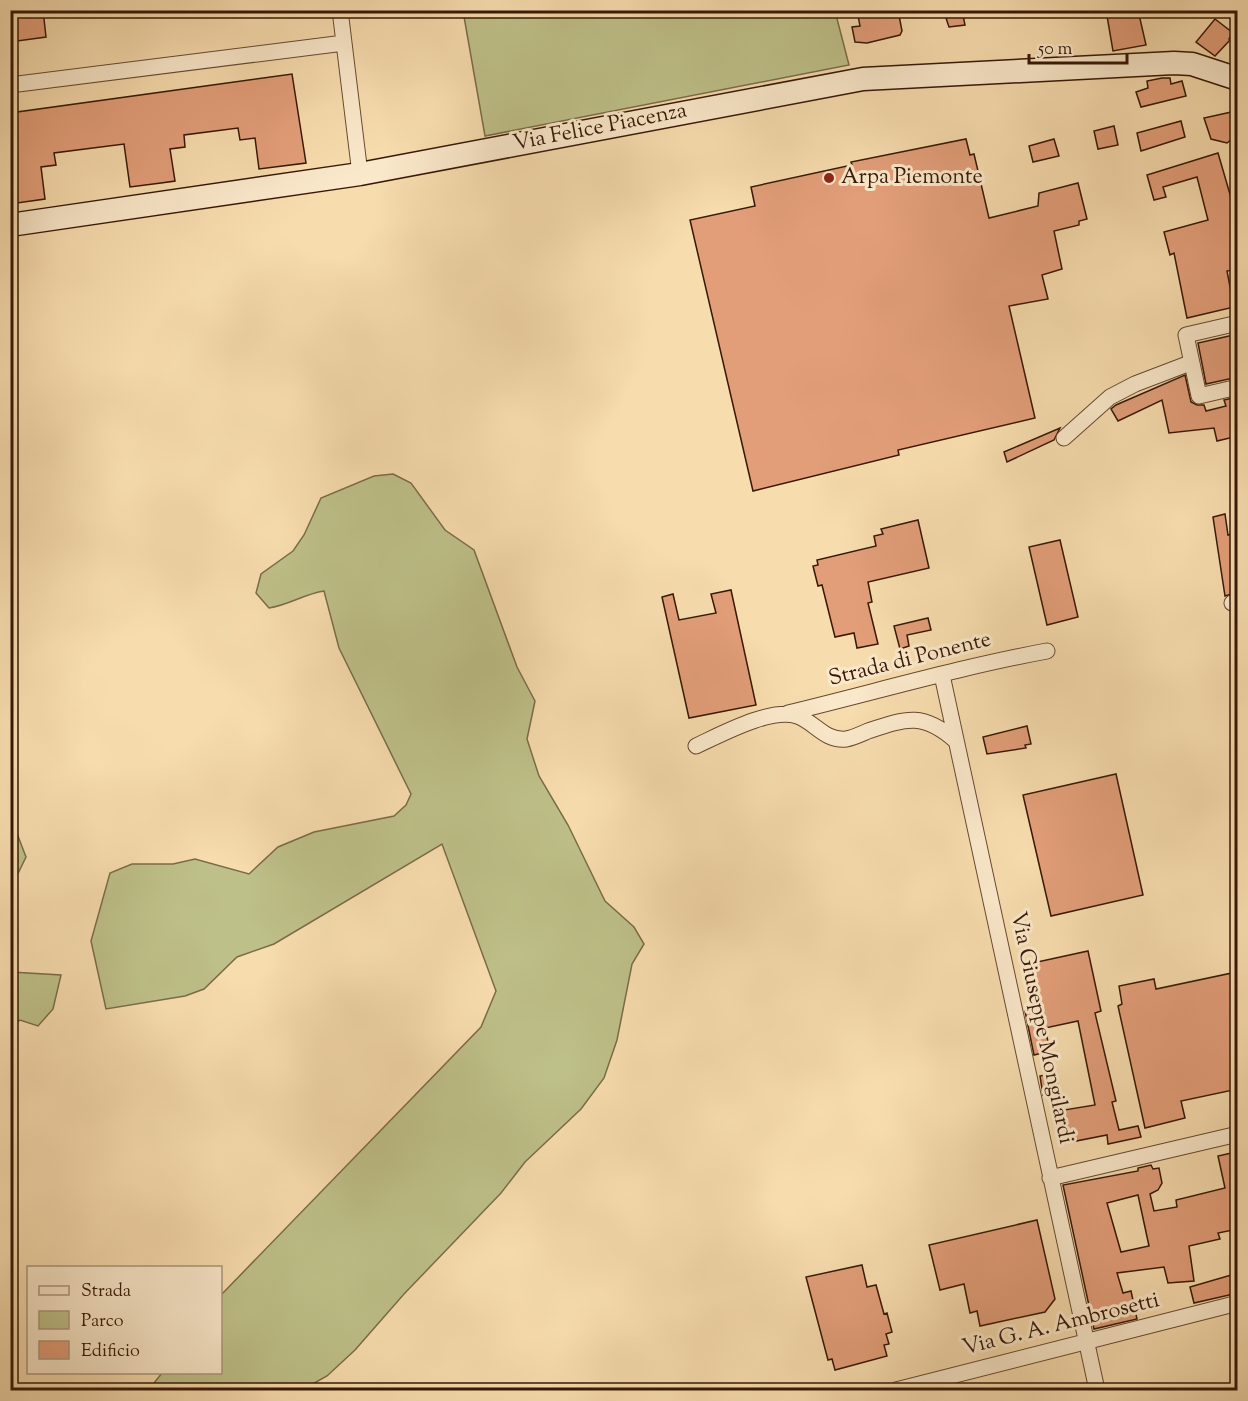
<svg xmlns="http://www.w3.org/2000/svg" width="1248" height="1401" font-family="'Sorts Mill Goudy',serif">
  <rect width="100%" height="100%" fill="#f7dcae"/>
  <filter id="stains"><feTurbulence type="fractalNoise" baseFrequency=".00333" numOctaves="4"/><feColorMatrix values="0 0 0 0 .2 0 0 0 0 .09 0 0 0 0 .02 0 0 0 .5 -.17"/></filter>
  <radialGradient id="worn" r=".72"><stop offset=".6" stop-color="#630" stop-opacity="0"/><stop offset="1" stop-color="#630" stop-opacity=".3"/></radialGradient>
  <!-- green -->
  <path fill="#bec089" stroke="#7a6c48" stroke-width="1.5" d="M 463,11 L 835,11 L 849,65 L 485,136 Z
    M 393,474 L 411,483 L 445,530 L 474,550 L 517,667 L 535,701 L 527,739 L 539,776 L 568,825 L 605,901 L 634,927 L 644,944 L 632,964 L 617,1040 L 604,1078 L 581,1109 L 525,1162 L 501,1193 L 404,1294 L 355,1350 L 327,1376 L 302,1390 L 154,1390 L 154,1383 L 162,1373 L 220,1372 L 221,1295 L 481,1027 L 496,991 L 442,844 L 274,944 L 237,957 L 204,989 L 185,996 L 106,1009 L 91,941 L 110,873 L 132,864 L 173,864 L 195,859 L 249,874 L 278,847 L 314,832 L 394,816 L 406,805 L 411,794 L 339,648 L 324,591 C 304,594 289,605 269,608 L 256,593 L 261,574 L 293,551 L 304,535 L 321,498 L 374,476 Z
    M 11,818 L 26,857 L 11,888 Z
    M 11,972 L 61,975 L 53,1009 L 38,1026 L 20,1020 L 11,1028 Z"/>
  <!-- building -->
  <path fill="#e29e79" stroke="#371806" stroke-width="1.5" fill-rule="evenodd" d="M 10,10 L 43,10 L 46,37 L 10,42 Z
    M 857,10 L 898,10 L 902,31 L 900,35 L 867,43 L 855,42 L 852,27 L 860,26 Z
    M 949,10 L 962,10 L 965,25 L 949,27 L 946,18 L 950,17 Z
    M 1106,10 L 1138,10 L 1146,45 L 1113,51 Z
    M 1215,19 L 1233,33 L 1229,39 L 1230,40 L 1215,56 L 1196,42 Z
    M 292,74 L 306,163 L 259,169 L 255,138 L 240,140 L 238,128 L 184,135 L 185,147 L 170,149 L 175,181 L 161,183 L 130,187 L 124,144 L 54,153 L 56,165 L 41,167 L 45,199 L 10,204 L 10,113 Z
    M 1162,78 L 1170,78 L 1171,84 L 1182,81 L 1186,96 L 1141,107 L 1136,92 L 1148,88 L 1147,81 Z
    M 1236,111 L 1238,134 L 1227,143 L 1211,139 L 1204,118 Z
    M 1181,121 L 1185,137 L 1141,151 L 1137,133 Z
    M 1114,126 L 1118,145 L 1098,149 L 1094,131 Z
    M 966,139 L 970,155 L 974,154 L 989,218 L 1038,206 L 1039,193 L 1078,183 L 1087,219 L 1079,221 L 1079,225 L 1054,231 L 1062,269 L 1042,275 L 1048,299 L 1009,306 L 1035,418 L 898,450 L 899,455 L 753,491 L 690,220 L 755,206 L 751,187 L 852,165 L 851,162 Z
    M 1054,139 L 1059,156 L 1033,162 L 1029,146 Z
    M 1218,153 L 1234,208 L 1238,207 L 1238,269 L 1227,271 L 1234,307 L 1187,318 L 1174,253 L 1170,255 L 1164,232 L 1208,220 L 1197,177 L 1163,187 L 1166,197 L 1154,200 L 1147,175 Z
    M 1238,334 L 1238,377 L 1206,384 L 1198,343 Z
    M 1185,375 L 1191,402 L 1197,405 L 1204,405 L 1206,411 L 1226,406 L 1224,400 L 1238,397 L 1238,436 L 1217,441 L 1214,428 L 1169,433 L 1162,400 L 1118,421 L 1111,409 L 1116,405 Z
    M 1060,428 L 1054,440 L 1007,462 L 1004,452 Z
    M 1225,514 L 1228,535 L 1238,533 L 1238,592 L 1225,596 L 1213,517 Z
    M 918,520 L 929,568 L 868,582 L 872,602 L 868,603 L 878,644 L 857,648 L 854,633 L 835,637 L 822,585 L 818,586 L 813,566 L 818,565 L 817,560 L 876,546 L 874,536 L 883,534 L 881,529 Z
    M 1060,540 L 1078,617 L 1047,625 L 1029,547 Z
    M 731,590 L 756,705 L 689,718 L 662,597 L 673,594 L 679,620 L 716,613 L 711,594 Z
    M 928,618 L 931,630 L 907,635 L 909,646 L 900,649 L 894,626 Z
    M 1027,726 L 1031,744 L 1025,745 L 1026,748 L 987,754 L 983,737 Z
    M 1116,774 L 1143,895 L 1051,916 L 1023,795 Z
    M 1088,951 L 1101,1011 L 1095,1013 L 1116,1101 L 1112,1102 L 1119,1130 L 1138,1126 L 1141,1137 L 1108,1144 L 1107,1135 L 1071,1142 L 1064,1110 L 1095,1105 L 1078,1021 L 1045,1028 L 1050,1051 L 1034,1055 L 1025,1011 L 1038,1008 L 1028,964 Z
    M 1232,973 L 1238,996 L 1238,1089 L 1181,1101 L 1185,1118 L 1145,1128 L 1118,1006 L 1122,1004 L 1119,986 L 1154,979 L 1156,989 Z
    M 1055,1073 L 1059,1091 L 1043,1095 L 1040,1076 Z
    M 1236,1152 L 1238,1229 L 1218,1233 L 1220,1239 L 1189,1246 L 1194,1281 L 1168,1283 L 1164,1267 L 1117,1273 L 1123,1293 L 1131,1291 L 1137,1319 L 1094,1329 L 1063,1185 L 1138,1171 L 1138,1168 L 1151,1165 L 1153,1169 L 1159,1168 L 1162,1183 L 1158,1190 L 1150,1194 L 1154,1211 L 1177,1207 L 1176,1200 L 1225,1188 L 1218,1156 ZM 1138,1195 L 1149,1246 L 1121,1252 L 1107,1203 Z
    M 1037,1220 L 1055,1299 L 1045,1312 L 980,1326 L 977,1311 L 970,1313 L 964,1284 L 940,1290 L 929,1245 Z
    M 862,1265 L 867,1287 L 876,1285 L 884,1314 L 887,1313 L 892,1332 L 886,1334 L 889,1344 L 884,1345 L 887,1356 L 835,1370 L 832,1359 L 828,1360 L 806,1277 Z
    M 1238,1273 L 1238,1293 L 1194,1303 L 1190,1287 Z"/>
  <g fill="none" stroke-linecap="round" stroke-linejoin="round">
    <!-- street casing -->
    <g stroke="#674930" stroke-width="17">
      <path id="street" d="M 340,10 L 360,174
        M 10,85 L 344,43
        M 1238,323 L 1186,335 L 1199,396 L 1238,387
        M 1064,438 L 1110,397 L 1135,384 L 1190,363
        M 1232,603 L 1238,602
        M 942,675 L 1097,1390
        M 788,713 C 875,692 960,667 1047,651
        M 696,746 C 720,735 771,707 797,716 C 815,722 824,741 846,739 C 853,738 861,734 868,731 C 907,718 923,712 956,741
        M 1050,1178 L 1238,1134
        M 896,1390 L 1238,1303"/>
    </g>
    <!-- secondary casing -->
    <g stroke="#371806" stroke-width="25">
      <path id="secondary" d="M 10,225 L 360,174 L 863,79 L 1174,63 L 1192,64 L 1238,79"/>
    </g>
    <!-- street -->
    <use href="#street" stroke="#fae8ca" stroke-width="15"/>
    <!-- secondary -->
    <use href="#secondary" stroke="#fae8ca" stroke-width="22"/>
  </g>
  <!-- markers -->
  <circle fill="#8f2418" stroke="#fae8ca" stroke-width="2" cx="829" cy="178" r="6"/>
  <g text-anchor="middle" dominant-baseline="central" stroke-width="6" stroke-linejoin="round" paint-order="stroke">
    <!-- street labels -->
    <g font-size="22" fill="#371806" stroke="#fae8ca">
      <text transform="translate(600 128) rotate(-11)">Via Felice Piacenza</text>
      <text transform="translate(910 660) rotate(-14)">Strada di Ponente</text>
      <text transform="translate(1041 1028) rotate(78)">Via Giuseppe Mongilardi</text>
      <text transform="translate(1061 1325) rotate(-14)">Via G. A. Ambrosetti</text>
    </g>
    <!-- poi labels -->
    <g font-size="22" fill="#371806" stroke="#fae8ca" text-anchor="start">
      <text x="841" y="178">Arpa Piemonte</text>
    </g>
  </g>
  <!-- margin -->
  <rect width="1248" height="1401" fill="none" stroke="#f7dcae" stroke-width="36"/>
  <rect x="12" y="12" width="1224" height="1377" fill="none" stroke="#371806" stroke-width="3"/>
  <rect x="18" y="18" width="1212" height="1365" fill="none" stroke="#371806" stroke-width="1.5"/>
  <!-- legend -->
  <rect x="27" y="1266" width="195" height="108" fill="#fae8ca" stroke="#ac957c" stroke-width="1.5"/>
  <rect x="39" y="1286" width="30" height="9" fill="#fae8ca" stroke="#ac957c" stroke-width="1.5"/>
  <text x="81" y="1296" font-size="18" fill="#371806">Strada</text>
  <rect x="39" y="1311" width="30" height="18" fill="#bec089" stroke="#ac957c" stroke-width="1.5"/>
  <text x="81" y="1326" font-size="18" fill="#371806">Parco</text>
  <rect x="39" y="1341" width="30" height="18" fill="#e29e79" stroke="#ac957c" stroke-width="1.5"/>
  <text x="81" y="1356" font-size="18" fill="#371806">Edificio</text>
  <!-- scale -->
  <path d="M1029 54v9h98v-9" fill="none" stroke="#371806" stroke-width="3"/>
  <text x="1038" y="54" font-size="18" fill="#371806" stroke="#fae8ca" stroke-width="4.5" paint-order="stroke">50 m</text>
  <rect width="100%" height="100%" filter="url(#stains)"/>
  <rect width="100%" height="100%" fill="url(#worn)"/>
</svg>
